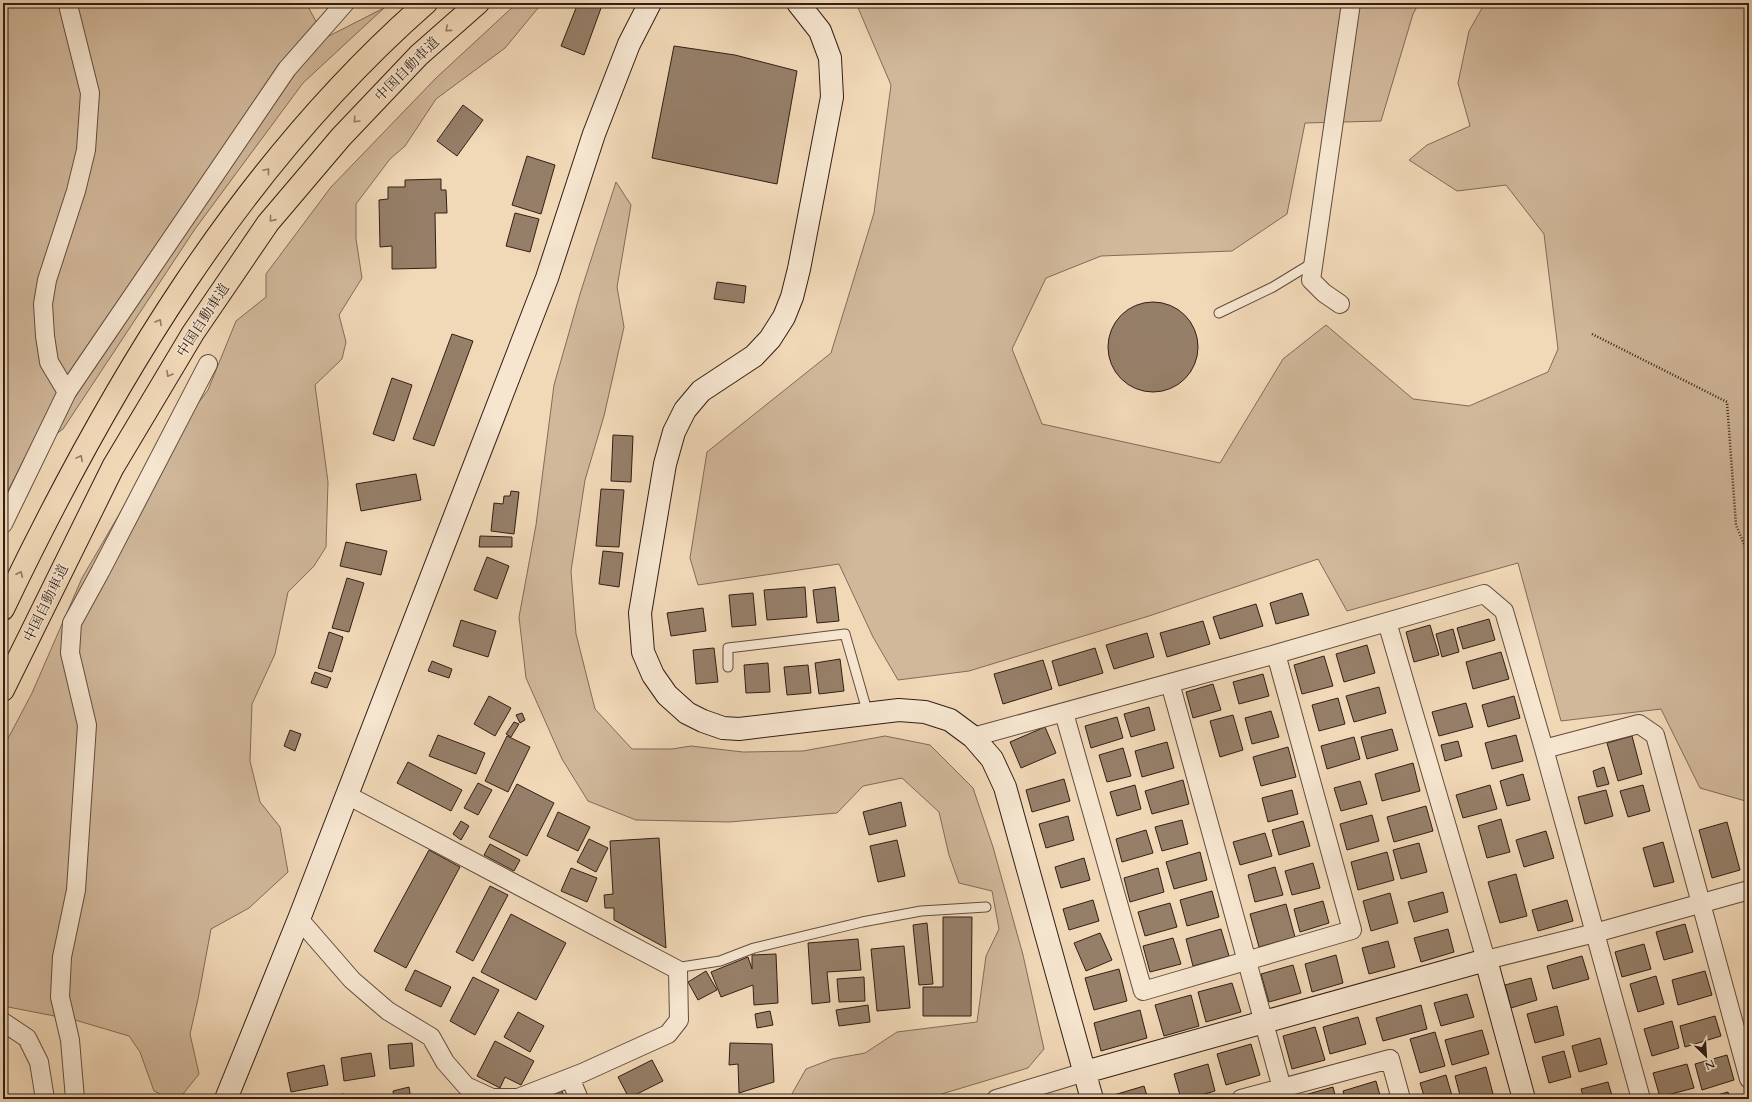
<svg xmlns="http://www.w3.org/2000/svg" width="1752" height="1102" font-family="Cardo,'Noto Serif JP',serif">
  <rect width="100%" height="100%" fill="#f1d8b7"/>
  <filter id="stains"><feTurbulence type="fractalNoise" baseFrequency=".005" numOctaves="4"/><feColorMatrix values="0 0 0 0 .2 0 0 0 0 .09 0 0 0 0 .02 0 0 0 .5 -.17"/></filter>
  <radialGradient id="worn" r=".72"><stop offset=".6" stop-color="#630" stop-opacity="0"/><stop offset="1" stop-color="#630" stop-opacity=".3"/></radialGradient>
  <!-- green -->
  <path fill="#d1b89b" stroke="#826b58" d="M 3,3 L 306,3 L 325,38 L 384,8 L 303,83 L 195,229 L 63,429 L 25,457 L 3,501 Z
    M 517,3 L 545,3 L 538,8 L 505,48 L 436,99 L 405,146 L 390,159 L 356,204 L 356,239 L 362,278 L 339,315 L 346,342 L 342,359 L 315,385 L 328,482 L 326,547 L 314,566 L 288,592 L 275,654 L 252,704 L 250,761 L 260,802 L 280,827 L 288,872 L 249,908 L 211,929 L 198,999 L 190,1034 L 199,1074 L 179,1099 L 171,1099 L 154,1091 L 140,1052 L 129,1036 L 75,1020 L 3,1006 L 3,748 L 32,693 L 82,578 L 134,489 L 208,390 L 236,321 L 266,297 L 266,274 L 331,187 L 436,78 Z
    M 856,3 L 1419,3 L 1413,14 L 1381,121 L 1305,123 L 1287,214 L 1232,251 L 1101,256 L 1046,278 L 1012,349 L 1042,424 L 1220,463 L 1283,359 L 1326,325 L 1413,399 L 1469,406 L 1548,372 L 1558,349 L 1544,234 L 1506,185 L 1457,191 L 1409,160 L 1427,145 L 1470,126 L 1458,83 L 1469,31 L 1485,3 L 1749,3 L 1749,802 L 1700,788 L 1661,709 L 1561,721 L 1518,563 L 1347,611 L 1318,559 L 1149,616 L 969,671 L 898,680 L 873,637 L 839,564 L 698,585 L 690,558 L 707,452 L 831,353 L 874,213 L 891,85 Z
    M 616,182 L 631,205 L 617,287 L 624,327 L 604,416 L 585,480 L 571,571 L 576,634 L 595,709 L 632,749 L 672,749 L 691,746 L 743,752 L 803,751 L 885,736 L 930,745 L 973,788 L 993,847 L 1023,955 L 1044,1049 L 1028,1068 L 925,1099 L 789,1099 L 806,1069 L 832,1059 L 865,1053 L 897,1032 L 977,1022 L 986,956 L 999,929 L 992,891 L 959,883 L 949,855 L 939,812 L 902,778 L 863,786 L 837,813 L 729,822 L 636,820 L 588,801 L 562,759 L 526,678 L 519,617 L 536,525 L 554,385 L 580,294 Z"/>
  <!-- building -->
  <path fill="#967f69" stroke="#331e15" d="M 578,3 L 588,3 L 601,8 L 584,55 L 561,46 Z
    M 674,46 L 735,55 L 797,71 L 777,184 L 652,158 Z
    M 463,105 L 483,120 L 457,156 L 437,141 Z
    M 527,156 L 555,165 L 541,214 L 512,205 Z
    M 441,179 L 441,190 L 446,190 L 447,213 L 435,213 L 436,268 L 392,269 L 392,246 L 380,247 L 379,200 L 388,199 L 388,187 L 405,187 L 405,180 Z
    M 515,213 L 539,219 L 530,252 L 506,246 Z
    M 717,282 L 746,286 L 744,303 L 714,299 Z
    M1108 347a45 45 0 1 1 90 0a45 45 0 1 1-90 0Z
    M 452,334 L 473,341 L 434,446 L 413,439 Z
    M 392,378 L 412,385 L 394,441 L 373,434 Z
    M 613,435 L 633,436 L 631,482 L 611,481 Z
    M 416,474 L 421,500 L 361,511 L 356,484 Z
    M 601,489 L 624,490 L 619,547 L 596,546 Z
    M 511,491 L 519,492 L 514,534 L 491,531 L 494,503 L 503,504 L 504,496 L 510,496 Z
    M 480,536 L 512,537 L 512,547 L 479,547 Z
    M 346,542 L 387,551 L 381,575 L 340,566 Z
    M 603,551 L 623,553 L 619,587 L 599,584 Z
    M 487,557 L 509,566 L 497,599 L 474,590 Z
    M 347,578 L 364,583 L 349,632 L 332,628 Z
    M 805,587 L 807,617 L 767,620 L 764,590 Z
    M 835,587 L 839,621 L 817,623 L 813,590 Z
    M 753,593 L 756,625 L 732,627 L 729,595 Z
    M 1302,593 L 1309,615 L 1276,624 L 1270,603 Z
    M 1256,604 L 1263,626 L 1220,639 L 1213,617 Z
    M 703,608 L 706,631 L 671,636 L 667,613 Z
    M 1489,619 L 1495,640 L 1463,649 L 1457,628 Z
    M 461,620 L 496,631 L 488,657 L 453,646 Z
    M 1203,621 L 1210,644 L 1167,657 L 1160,633 Z
    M 1430,625 L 1439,655 L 1414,662 L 1406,632 Z
    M 1453,629 L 1459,652 L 1442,657 L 1436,634 Z
    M 329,632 L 343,637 L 332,672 L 318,668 Z
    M 1147,633 L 1154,657 L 1114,669 L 1106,645 Z
    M 1367,645 L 1375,673 L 1344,682 L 1336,654 Z
    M 714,648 L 718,682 L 696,684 L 693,650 Z
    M 1095,648 L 1103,673 L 1059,686 L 1052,661 Z
    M 1501,652 L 1509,679 L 1473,689 L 1466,662 Z
    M 1324,656 L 1333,686 L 1302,694 L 1294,665 Z
    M 840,659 L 844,691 L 819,694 L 815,663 Z
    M 1043,660 L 1052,689 L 1003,704 L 994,674 Z
    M 432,661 L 452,669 L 449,678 L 428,671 Z
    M 768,663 L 770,692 L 746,693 L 744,665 Z
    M 808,665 L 811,693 L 787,695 L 784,667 Z
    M 315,672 L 331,678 L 327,688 L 311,683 Z
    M 1263,674 L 1269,696 L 1239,704 L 1233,682 Z
    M 1213,684 L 1221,710 L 1193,718 L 1186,692 Z
    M 1379,687 L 1386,713 L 1354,722 L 1346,696 Z
    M 489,696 L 511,708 L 495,736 L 474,724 Z
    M 1514,696 L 1520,718 L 1488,727 L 1482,705 Z
    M 1338,698 L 1345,724 L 1319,731 L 1312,705 Z
    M 1466,703 L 1473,727 L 1439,736 L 1432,712 Z
    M 1149,707 L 1155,730 L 1131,737 L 1124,714 Z
    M 1271,711 L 1279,737 L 1252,744 L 1245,718 Z
    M 522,713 L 525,720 L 520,723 L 516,715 Z
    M 1233,715 L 1243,750 L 1220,757 L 1210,721 Z
    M 1117,717 L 1123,738 L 1091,748 L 1085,726 Z
    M 514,722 L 519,724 L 511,737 L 506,734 Z
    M 1045,727 L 1056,753 L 1021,768 L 1010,742 Z
    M 1392,729 L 1398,750 L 1367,759 L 1361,737 Z
    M 290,730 L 301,734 L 295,751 L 284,746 Z
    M 438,735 L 485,753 L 476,774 L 429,756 Z
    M 1516,735 L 1523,761 L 1492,769 L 1485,743 Z
    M 507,736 L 530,747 L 508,792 L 485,781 Z
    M 1632,736 L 1642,774 L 1618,781 L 1607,743 Z
    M 1354,737 L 1360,759 L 1327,769 L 1321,746 Z
    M 1458,741 L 1462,756 L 1445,761 L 1441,745 Z
    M 1167,742 L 1174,768 L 1142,777 L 1135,751 Z
    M 1288,747 L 1296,777 L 1261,786 L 1253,757 Z
    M 1123,748 L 1131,776 L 1107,782 L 1099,755 Z
    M 408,762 L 462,790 L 451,811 L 397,783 Z
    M 1413,763 L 1420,791 L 1382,801 L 1375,774 Z
    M 1604,767 L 1609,784 L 1597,787 L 1593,771 Z
    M 1523,774 L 1530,800 L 1507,806 L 1500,781 Z
    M 1064,779 L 1070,801 L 1032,812 L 1026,790 Z
    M 1183,780 L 1189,804 L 1152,814 L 1145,791 Z
    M 1360,781 L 1367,804 L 1341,811 L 1334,788 Z
    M 478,783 L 492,790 L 478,815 L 464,808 Z
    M 517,784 L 554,803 L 527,856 L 489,837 Z
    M 1135,785 L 1141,809 L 1117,816 L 1110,792 Z
    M 1490,785 L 1497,809 L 1463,818 L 1456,795 Z
    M 1643,785 L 1650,811 L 1628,817 L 1620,791 Z
    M 1292,790 L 1298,814 L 1268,822 L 1262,798 Z
    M 1606,790 L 1613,816 L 1585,824 L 1578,797 Z
    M 901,802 L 906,826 L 869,835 L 863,812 Z
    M 1426,806 L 1433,831 L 1394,842 L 1387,817 Z
    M 558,812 L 590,827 L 578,851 L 547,836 Z
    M 1372,815 L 1379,841 L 1347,850 L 1340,824 Z
    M 1068,816 L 1074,840 L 1046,848 L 1039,824 Z
    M 1501,819 L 1510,852 L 1487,858 L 1478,826 Z
    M 1182,820 L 1188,844 L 1162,851 L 1155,827 Z
    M 461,821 L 469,826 L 461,840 L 453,834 Z
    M 1303,821 L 1310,846 L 1279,855 L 1272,830 Z
    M 1727,822 L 1740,870 L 1712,878 L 1699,830 Z
    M 1146,830 L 1153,853 L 1122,862 L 1116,839 Z
    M 1546,831 L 1554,858 L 1524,867 L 1516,840 Z
    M 1265,833 L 1272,856 L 1240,865 L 1233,842 Z
    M 659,838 L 666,948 L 614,920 L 614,908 L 605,908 L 604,895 L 613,894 L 610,841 Z
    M 589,839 L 608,848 L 596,872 L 577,862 Z
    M 897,840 L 905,876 L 878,882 L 870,846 Z
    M 1663,842 L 1674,882 L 1654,887 L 1643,848 Z
    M 1419,843 L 1427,872 L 1401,879 L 1393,850 Z
    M 490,844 L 520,860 L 514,871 L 484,855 Z
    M 429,850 L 460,867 L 406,968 L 374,951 Z
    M 1200,852 L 1207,880 L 1174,889 L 1166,862 Z
    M 1387,852 L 1394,880 L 1358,890 L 1351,862 Z
    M 1084,858 L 1090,880 L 1061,888 L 1055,867 Z
    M 1313,863 L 1320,888 L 1292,895 L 1285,871 Z
    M 1275,867 L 1283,895 L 1255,902 L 1248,875 Z
    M 571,868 L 597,878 L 587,902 L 561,891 Z
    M 1158,868 L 1164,892 L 1130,902 L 1124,878 Z
    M 1516,874 L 1527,916 L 1500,923 L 1488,882 Z
    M 490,886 L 508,895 L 473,961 L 456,952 Z
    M 1212,891 L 1219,917 L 1187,926 L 1180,900 Z
    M 1443,892 L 1448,912 L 1414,922 L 1408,902 Z
    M 1390,893 L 1398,923 L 1371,931 L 1363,901 Z
    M 1093,900 L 1099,921 L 1069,930 L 1063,909 Z
    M 1567,900 L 1573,921 L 1538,931 L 1532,910 Z
    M 1323,901 L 1329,923 L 1300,932 L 1294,909 Z
    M 1170,903 L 1177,927 L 1145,936 L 1138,912 Z
    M 1286,904 L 1295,937 L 1259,947 L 1250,914 Z
    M 511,914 L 566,943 L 536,1000 L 481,972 Z
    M 943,917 L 972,917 L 971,1016 L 923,1016 L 923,987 L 943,987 Z
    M 927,923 L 933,984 L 919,985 L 913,925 Z
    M 1685,924 L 1693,952 L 1664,960 L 1656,932 Z
    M 1221,929 L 1229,956 L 1193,966 L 1186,939 Z
    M 1448,929 L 1454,952 L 1421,962 L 1414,938 Z
    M 1100,933 L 1112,960 L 1086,971 L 1074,943 Z
    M 1173,938 L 1181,964 L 1150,972 L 1143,946 Z
    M 858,939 L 861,970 L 827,972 L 830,1002 L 812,1004 L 808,943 Z
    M 1388,941 L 1395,967 L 1369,974 L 1362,948 Z
    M 1644,944 L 1651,969 L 1622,977 L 1615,952 Z
    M 904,946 L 910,1008 L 877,1011 L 871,949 Z
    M 776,954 L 778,1003 L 754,1005 L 753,985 L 721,997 L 711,972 L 748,957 L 752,969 L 752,955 Z
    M 1336,955 L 1343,983 L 1312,992 L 1305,964 Z
    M 1582,956 L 1589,979 L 1553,989 L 1547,966 Z
    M 1293,965 L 1301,993 L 1269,1002 L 1261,974 Z
    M 1119,969 L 1127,1001 L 1094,1010 L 1085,978 Z
    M 415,970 L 451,987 L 441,1007 L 405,990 Z
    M 706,971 L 717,990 L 698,1000 L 688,982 Z
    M 1705,971 L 1712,995 L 1678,1005 L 1672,980 Z
    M 1656,976 L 1664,1004 L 1638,1012 L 1630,984 Z
    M 473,977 L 499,990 L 475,1035 L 450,1021 Z
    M 864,977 L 865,1001 L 839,1002 L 837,979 Z
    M 1531,978 L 1537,1000 L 1511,1008 L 1505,985 Z
    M 1232,983 L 1241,1012 L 1206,1022 L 1198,992 Z
    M 1467,994 L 1474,1017 L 1441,1026 L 1434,1003 Z
    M 1191,995 L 1199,1026 L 1164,1036 L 1155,1005 Z
    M 868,1005 L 870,1022 L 839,1026 L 836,1010 Z
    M 1421,1005 L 1427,1029 L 1383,1041 L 1376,1018 Z
    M 1557,1006 L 1564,1035 L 1535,1043 L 1527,1014 Z
    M 1140,1010 L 1147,1038 L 1101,1051 L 1094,1023 Z
    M 770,1011 L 773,1025 L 757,1028 L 755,1014 Z
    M 518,1012 L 544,1026 L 530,1052 L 504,1037 Z
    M 1715,1016 L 1721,1036 L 1685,1047 L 1680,1026 Z
    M 1358,1017 L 1366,1044 L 1330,1054 L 1323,1027 Z
    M 1672,1021 L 1679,1048 L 1652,1056 L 1644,1029 Z
    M 1315,1027 L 1325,1060 L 1292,1069 L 1283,1036 Z
    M 1482,1030 L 1489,1054 L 1452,1065 L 1445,1040 Z
    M 1435,1032 L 1445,1066 L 1420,1073 L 1410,1039 Z
    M 1600,1038 L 1607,1064 L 1579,1072 L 1572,1046 Z
    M 495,1041 L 534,1061 L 521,1085 L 505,1077 L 500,1088 L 477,1076 Z
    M 412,1043 L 414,1066 L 390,1069 L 388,1045 Z
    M 730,1043 L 772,1044 L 774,1082 L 739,1093 L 738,1064 L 729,1065 Z
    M 1251,1044 L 1260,1075 L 1226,1085 L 1217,1054 Z
    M 1564,1051 L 1571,1077 L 1549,1083 L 1542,1057 Z
    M 371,1053 L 375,1076 L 344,1081 L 341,1058 Z
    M 1727,1055 L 1734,1080 L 1702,1090 L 1695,1064 Z
    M 652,1060 L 663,1081 L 629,1098 L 618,1077 Z
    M 1208,1064 L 1215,1091 L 1187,1099 L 1181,1099 L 1174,1074 Z
    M 1687,1064 L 1694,1088 L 1660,1097 L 1653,1073 Z
    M 324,1065 L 328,1085 L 291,1092 L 287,1073 Z
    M 1486,1067 L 1493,1094 L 1475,1099 L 1461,1099 L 1455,1076 Z
    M 1446,1075 L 1453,1099 L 1425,1099 L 1420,1083 Z
    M 1376,1081 L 1381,1099 L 1345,1099 L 1343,1091 Z
    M 1608,1082 L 1613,1099 L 1584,1099 L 1581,1089 Z
    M 1144,1086 L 1148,1099 L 1115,1099 L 1114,1095 Z
    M 409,1087 L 411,1099 L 394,1099 L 393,1091 Z
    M 1333,1087 L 1336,1099 L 1302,1099 L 1301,1096 Z
    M 562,1091 L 565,1099 L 532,1099 Z
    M 1728,1092 L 1730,1099 L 1703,1099 Z
    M 344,1094 L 345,1099 L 313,1099 Z
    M 1576,1095 L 1577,1099 L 1563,1099 Z"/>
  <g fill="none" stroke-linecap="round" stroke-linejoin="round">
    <!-- lane casing -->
    <g stroke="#624c3e" stroke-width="11">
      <path id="lane" d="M 1219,313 L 1273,287 L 1314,262
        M 728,667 L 728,648 L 845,634 L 868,714
        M 675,968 L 720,961 L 754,948 L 862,922 L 921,911 L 986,907"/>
    </g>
    <!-- street casing -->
    <g stroke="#624c3e" stroke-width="20">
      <path id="street" d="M 1340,304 L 1324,293 L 1311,280 L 1351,3
        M 67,392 L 49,362 L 45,336 L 43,304 L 47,280 L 76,191 L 86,150 L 90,93 L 69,9 L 69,3
        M 3,524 L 67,392 L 287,69 L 345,3
        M 1387,622 L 1486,960 L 1595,933 L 1749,890
        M 1170,683 L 1285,1099
        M 1064,713 L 1143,991 L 1352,930 L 1276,654
        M 973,737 L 1276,654 L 1484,594 L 1504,611 L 1544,749 L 1639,724 L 1655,735 L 1749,1079
        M 1544,749 L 1641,1099
        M 299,919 L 352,980 L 388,1011 L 431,1037 L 445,1062 L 466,1086 L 492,1098 L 518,1098 L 582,1073 L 668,1034 L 679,1020 L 678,970 L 347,795
        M 3,1022 L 27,1038 L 39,1062 L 45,1099
        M 570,1078 L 579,1099
        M 75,1099 L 70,1040 L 60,997 L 62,957 L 76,890 L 87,725 L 70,653 L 72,623 L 100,572 L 208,364
        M 996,1099 L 1085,1072
        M 1241,1099 L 1390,1059 L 1401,1099"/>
    </g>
    <!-- secondary casing -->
    <g stroke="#331e15" stroke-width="24">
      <path id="secondary" d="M 798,3 L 820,31 L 830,58 L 832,97 L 799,269 L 792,297 L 784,317 L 770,339 L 754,356 L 701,391 L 685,410 L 674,432 L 665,464 L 640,613 L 643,652 L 653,675 L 667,695 L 687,713 L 703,721 L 723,728 L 739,729 L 899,710 L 925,712 L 950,720 L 973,737 L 992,759 L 1005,787 L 1092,1099
        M 1085,1072 L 1486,960 L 1524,1099
        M 226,1099 L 299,919 L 547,278 L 594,134 L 629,44 L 650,3"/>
    </g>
    <!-- highway casing -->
    <g stroke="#331e15" stroke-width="24">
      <path id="highway" d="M 3,609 C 109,387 239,167 426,3
        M 3,690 L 113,467 L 193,333 L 268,223 L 341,137 L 419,55 L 478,3"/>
    </g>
    <!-- path -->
    <path stroke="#331e15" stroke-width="2.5" stroke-dasharray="1 2" stroke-linecap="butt" d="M 1592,334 L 1727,402 L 1736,525 L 1749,556"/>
    <!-- lane -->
    <use href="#lane" stroke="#f6e6d0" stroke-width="9"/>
    <!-- street -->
    <use href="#street" stroke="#f6e6d0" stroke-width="18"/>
    <!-- secondary -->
    <use href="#secondary" stroke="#f6e6d0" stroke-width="22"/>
    <!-- highway -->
    <use href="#highway" stroke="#f1d8b7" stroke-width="22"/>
  </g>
  <!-- one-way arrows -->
  <defs><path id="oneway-chevron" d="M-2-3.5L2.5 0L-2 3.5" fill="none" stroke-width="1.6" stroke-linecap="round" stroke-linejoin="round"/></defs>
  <g stroke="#927b66">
    <use href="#oneway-chevron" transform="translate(448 29) rotate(139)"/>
    <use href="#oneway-chevron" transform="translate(356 120) rotate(134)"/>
    <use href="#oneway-chevron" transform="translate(267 171) rotate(-50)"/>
    <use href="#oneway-chevron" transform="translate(272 219) rotate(129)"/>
    <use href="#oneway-chevron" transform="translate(159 322) rotate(-60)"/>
    <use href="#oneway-chevron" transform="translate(169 374) rotate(121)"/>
    <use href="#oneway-chevron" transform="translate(80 458) rotate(-62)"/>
    <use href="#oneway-chevron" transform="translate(20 574) rotate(-65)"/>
  </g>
  <g text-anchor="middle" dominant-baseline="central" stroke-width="3" stroke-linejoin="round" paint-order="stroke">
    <!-- street labels -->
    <g font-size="14" fill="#331e15" stroke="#f6e6d0">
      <text transform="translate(407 69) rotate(-45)">中国自動車道</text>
      <text transform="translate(203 320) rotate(-57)">中国自動車道</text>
      <text transform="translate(46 603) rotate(-64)">中国自動車道</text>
    </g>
  </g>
  <!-- margin -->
  <rect width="1752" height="1102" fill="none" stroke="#f1d8b7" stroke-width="16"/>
  <rect x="4" y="4" width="1744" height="1094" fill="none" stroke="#331e15" stroke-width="2"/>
  <rect x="8" y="8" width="1736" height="1086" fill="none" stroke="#331e15"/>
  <!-- north arrow -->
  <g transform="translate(1706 1056) rotate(155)" stroke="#f6e6d0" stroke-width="3" paint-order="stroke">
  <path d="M0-3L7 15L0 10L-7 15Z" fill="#331e15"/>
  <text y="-6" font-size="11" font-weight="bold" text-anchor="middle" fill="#331e15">N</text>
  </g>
  <rect width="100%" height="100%" filter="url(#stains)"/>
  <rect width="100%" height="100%" fill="url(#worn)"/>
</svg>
